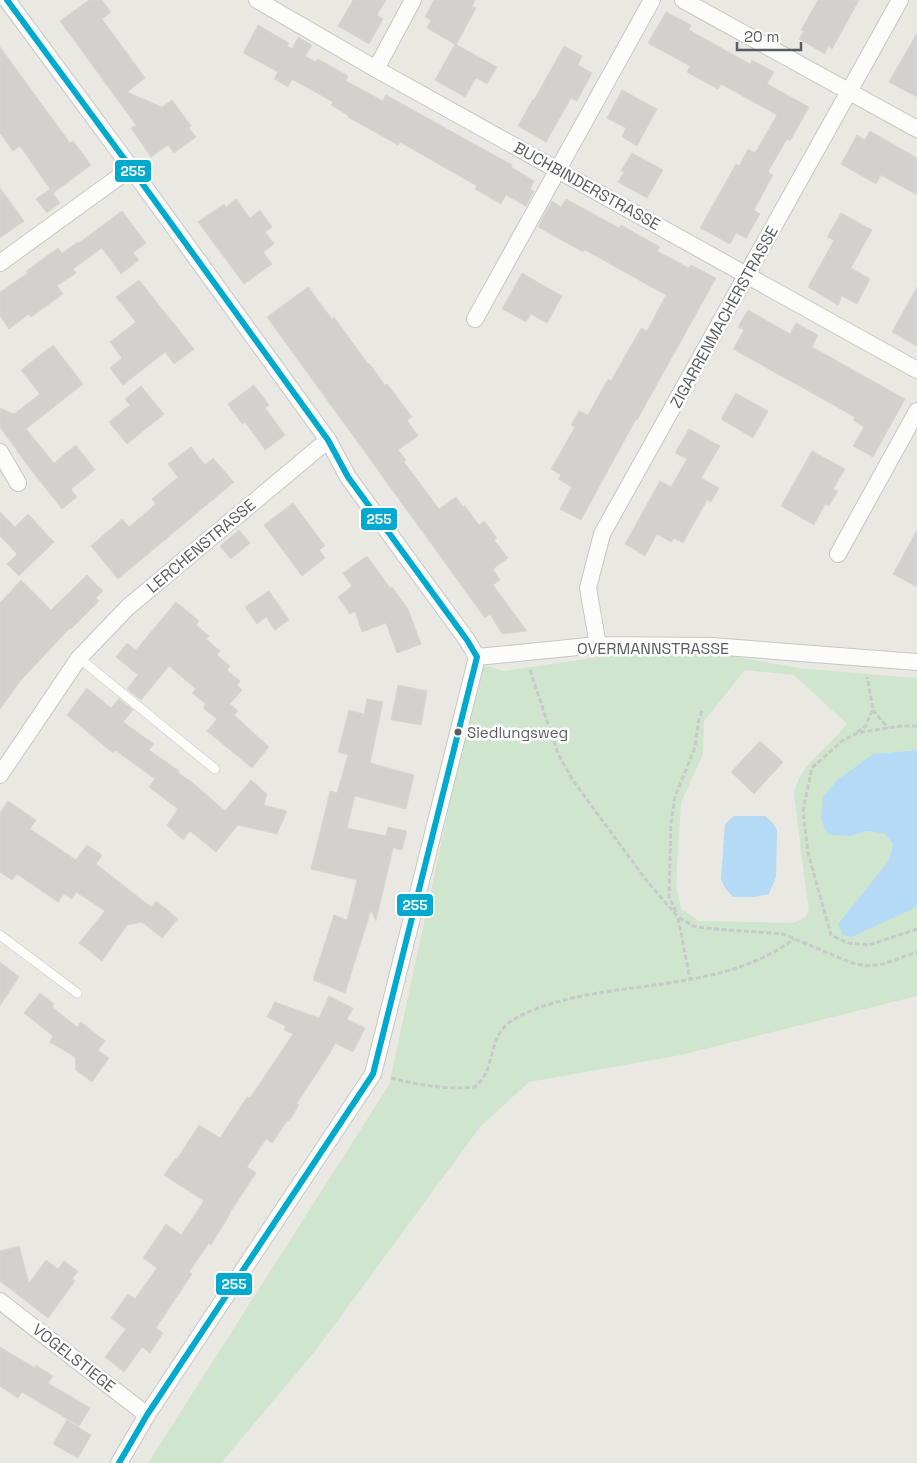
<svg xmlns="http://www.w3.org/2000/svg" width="917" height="1463" font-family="'Space Grotesk',sans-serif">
  <rect width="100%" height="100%" fill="#e9e8e3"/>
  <!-- green -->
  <path fill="#d0e5ce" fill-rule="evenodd" d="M 612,655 L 696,655 L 738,657 L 798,668 L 917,678 L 917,750 L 873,754 L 837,780 L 823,797 L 850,836 L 867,831 L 885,834 L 893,844 L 889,860 L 838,924 L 852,937 L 917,907 L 917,996 L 681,1055 L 529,1082 L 480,1127 L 316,1350 L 221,1463 L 148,1463 L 389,1085 L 480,664 L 504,671 ZM 745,670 L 794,675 L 847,724 C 830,745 799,766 794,793 L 804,875 L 809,910 L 806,916 L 794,923 L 699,921 L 681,909 L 676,884 L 681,803 L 703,754 L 704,721 Z"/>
  <!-- water -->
  <path fill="#b4daf5" d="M 917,750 L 917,907 L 852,937 L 843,935 L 838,924 L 889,860 L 893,844 L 885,834 L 867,831 L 850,836 L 830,835 L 825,830 L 821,818 L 823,797 L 837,780 L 873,754 Z
    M 734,816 L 765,816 L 773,823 L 777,830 L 776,877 L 769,894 L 755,897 L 733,897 L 725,888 L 721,879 L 725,824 Z"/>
  <!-- building -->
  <path fill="#d2d1ce" stroke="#d8d6d2" d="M 89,0 L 102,0 L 111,12 L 102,19 L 145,78 L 127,92 L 162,107 L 172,100 L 191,126 L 189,128 L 196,137 L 174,153 L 168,145 L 151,157 L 131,128 L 136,125 L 60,21 Z
    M 353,0 L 386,0 L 377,15 L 383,19 L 369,44 L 338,26 Z
    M 434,0 L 475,0 L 472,6 L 476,8 L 456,45 L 427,28 L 431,20 L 425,17 Z
    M 818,0 L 859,0 L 832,49 L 828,46 L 825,54 L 799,39 L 804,31 L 801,30 Z
    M 666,12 L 691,25 L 689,30 L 750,64 L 752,60 L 774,72 L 767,84 L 809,107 L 790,141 L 787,139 L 768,172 L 773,175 L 754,210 L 760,214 L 746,238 L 736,233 L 730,244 L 700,228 L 736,164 L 739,166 L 748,149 L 755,153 L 777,115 L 721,84 L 718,89 L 687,72 L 690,66 L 648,43 Z
    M 258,25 L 289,43 L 287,46 L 292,49 L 298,37 L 312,45 L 305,56 L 316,62 L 318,59 L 348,76 L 346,81 L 383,101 L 386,95 L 512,165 L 511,167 L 534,181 L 530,189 L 534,191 L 526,206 L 506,195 L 501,204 L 475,189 L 477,186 L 400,142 L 398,145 L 348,117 L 349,116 L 331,105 L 333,102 L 292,79 L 288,87 L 274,79 L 278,72 L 243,53 Z
    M 917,33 L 917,97 L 889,82 Z
    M 455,44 L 497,67 L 487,84 L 476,78 L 465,97 L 435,80 Z
    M 564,46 L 582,56 L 578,65 L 592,73 L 577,101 L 571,98 L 546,142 L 518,126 L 533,99 L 534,100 Z
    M 0,47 L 70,143 L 73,141 L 91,165 L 53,193 L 20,146 L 13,151 L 0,133 Z
    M 622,90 L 657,109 L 637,146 L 622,137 L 626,128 L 607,118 Z
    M 870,131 L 917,158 L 917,195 L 881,175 L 876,184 L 841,164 L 857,135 L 865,140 Z
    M 632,153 L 663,170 L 647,198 L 618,182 L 624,172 L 621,171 Z
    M 0,188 L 24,221 L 0,238 Z
    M 50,189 L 60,203 L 47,213 L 36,199 Z
    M 236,199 L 250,218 L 260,210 L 272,227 L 265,232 L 274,244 L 263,252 L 272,264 L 244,284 L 198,222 L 224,204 L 226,207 Z
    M 566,199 L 619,228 L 621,225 L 660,247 L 657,251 L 689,268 L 691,265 L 716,278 L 637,420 L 636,419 L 581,520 L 560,509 L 572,487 L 558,479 L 561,475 L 551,469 L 575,427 L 571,425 L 579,411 L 588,415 L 608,379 L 611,381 L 641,328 L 647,331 L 666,295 L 585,250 L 583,252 L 538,227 L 552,201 L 561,207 Z
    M 122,211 L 146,243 L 133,253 L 139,260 L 121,274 L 102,248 L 73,269 L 76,273 L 57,286 L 63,294 L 31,317 L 29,314 L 9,329 L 0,316 L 0,292 L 28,273 L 26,271 L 58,248 L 62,253 L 78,242 L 79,243 Z
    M 841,213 L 872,230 L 851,268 L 870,279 L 857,304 L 842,296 L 838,305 L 808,287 L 834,240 L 827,237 Z
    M 522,273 L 562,296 L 547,323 L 531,314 L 526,322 L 502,309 Z
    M 139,280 L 194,349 L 174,364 L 165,352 L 123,385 L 110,368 L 122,358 L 110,342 L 136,322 L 116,297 Z
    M 308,287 L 332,319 L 334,317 L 368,364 L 369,363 L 385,385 L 387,384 L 412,417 L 407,420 L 418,436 L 398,450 L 406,460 L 404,462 L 439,509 L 456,497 L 463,507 L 465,506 L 479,525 L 484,521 L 497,538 L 494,540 L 508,558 L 493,569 L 500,580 L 493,585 L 527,631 L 502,634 L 490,614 L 485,618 L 267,317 Z
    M 917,287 L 917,346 L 892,332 Z
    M 748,310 L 790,334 L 796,323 L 818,335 L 812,347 L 905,399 L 873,457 L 853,446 L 864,427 L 853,420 L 855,417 L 733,349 L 744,330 L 738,327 Z
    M 53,345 L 83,384 L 26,429 L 54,463 L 76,445 L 95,470 L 71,489 L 77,497 L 62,509 L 28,466 L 0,427 L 0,408 L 14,414 L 40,394 L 21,370 Z
    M 254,385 L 269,405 L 265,408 L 285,435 L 265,450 L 245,422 L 242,424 L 228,404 Z
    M 141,386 L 164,414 L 127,444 L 109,422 L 130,405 L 125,399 Z
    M 736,393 L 768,411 L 753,438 L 721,419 Z
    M 689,429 L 720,446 L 701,478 L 719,488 L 711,502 L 707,500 L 683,543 L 674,538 L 671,542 L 657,534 L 645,556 L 625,544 L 660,481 L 671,487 L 687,459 L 675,453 Z
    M 191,447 L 205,465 L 213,458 L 234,482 L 118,579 L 91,546 L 122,519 L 129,527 L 156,504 L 152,499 L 178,477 L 168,464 Z
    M 812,451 L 845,469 L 833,489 L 838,491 L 829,506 L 825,504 L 814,525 L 781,506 Z
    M 293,503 L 325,546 L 319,550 L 325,558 L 302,576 L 264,525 Z
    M 0,512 L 15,527 L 28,514 L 54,542 L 19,576 L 7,564 L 17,554 L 0,536 Z
    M 239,530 L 250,543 L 231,559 L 220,546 Z
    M 917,530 L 917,587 L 893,574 Z
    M 367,556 L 390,588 L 392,587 L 408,609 L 421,644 L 397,653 L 386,623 L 362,632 L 355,611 L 350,614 L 338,597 L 352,586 L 343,573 Z
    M 87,575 L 103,591 L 96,598 L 99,601 L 71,629 L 70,628 L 21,680 L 0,709 L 0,603 L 21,580 L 51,610 Z
    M 269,591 L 289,620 L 275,630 L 266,617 L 257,624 L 245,607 Z
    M 176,602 L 199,621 L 196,625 L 209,636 L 206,639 L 220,651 L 217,655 L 230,666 L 227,670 L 240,681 L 237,685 L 242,690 L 230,704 L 238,711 L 234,715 L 269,747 L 252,768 L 207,731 L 217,719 L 203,708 L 206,704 L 192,693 L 196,689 L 169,666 L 141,700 L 127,689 L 138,675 L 116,657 L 127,643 L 136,650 Z
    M 398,685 L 427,691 L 421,725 L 391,720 Z
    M 87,688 L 111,708 L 119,699 L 133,710 L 123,722 L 154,744 L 149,750 L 179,771 L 178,773 L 192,782 L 225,811 L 251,780 L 267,794 L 264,805 L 287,811 L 277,834 L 238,825 L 216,852 L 190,831 L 183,840 L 167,825 L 178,809 L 149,787 L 155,779 L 115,750 L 113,753 L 107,748 L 67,715 Z
    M 367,699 L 383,702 L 370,763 L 414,775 L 406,809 L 355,796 L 347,828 L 386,836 L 388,827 L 407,831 L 402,850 L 393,848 L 376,921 L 371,910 L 345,993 L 313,980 L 334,915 L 347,920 L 357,880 L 311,869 L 330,791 L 337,793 L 348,755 L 338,752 L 349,710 L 364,714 Z
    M 760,741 L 783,762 L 754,794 L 731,772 Z
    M 8,801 L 36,820 L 30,829 L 76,860 L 87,845 L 102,855 L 96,864 L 151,907 L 156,901 L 178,919 L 162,938 L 142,922 L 127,925 L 102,961 L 79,943 L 105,911 L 76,892 L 72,899 L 64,894 L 58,902 L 17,874 L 12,880 L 0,872 L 0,813 Z
    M 0,962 L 19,977 L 0,1006 Z
    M 40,993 L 54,1004 L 52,1007 L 77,1027 L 81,1022 L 105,1041 L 98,1050 L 109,1058 L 92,1082 L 76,1070 L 75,1057 L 50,1042 L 53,1036 L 24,1013 Z
    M 329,996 L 353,1008 L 347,1019 L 365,1028 L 353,1052 L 335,1043 L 330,1053 L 297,1103 L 299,1105 L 289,1121 L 287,1121 L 272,1143 L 266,1139 L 247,1167 L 256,1173 L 229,1214 L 230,1214 L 211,1245 L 209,1243 L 189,1272 L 192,1274 L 156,1328 L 163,1333 L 150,1353 L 142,1347 L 124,1372 L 105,1357 L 126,1329 L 111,1318 L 128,1294 L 135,1299 L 157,1268 L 143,1258 L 166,1224 L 181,1235 L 204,1201 L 164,1175 L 176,1158 L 177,1159 L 199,1125 L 220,1138 L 247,1097 L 250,1098 L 293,1034 L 284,1030 L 286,1026 L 267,1017 L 275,1002 L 319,1018 Z
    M 19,1246 L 29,1283 L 46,1260 L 58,1269 L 64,1261 L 78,1271 L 72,1279 L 75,1281 L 48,1318 L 0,1281 L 0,1251 Z
    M 0,1347 L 35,1368 L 36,1365 L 53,1376 L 48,1383 L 90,1408 L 79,1426 L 22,1392 L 18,1398 L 0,1386 Z
    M 67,1420 L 91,1435 L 78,1458 L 53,1444 Z"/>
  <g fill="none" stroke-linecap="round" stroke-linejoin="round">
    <!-- lane casing -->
    <g stroke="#c6c6c5" stroke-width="10">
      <path id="lane" d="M 79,658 L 215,769
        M 0,935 L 77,993"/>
    </g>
    <!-- street casing -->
    <g stroke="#c6c6c5" stroke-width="18">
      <path id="street" d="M 7,0 L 131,168 L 328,440 L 348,477 L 467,640 L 477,657
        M 257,0 L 376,69 L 917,370
        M 683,0 L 917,129
        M 376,69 L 413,0
        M 0,263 L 131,168
        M 475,319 L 652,0
        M 0,452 L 18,483
        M 838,554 L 917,411
        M 598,645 L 588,588 L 602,534 L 900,0
        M 477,657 L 598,645 L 712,646 L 917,662
        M 0,775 L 79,658 L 128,607 L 328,440
        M 0,1301 L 147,1415
        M 119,1463 L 147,1415 L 373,1074 L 477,657"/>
    </g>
    <!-- path -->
    <path stroke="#c6cbc9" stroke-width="3" stroke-dasharray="5 2.5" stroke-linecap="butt" d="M 530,670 L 558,754 L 574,782 L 646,880 L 678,917 L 693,926 L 704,928 L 783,934 L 852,963 L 866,966 L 883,964 L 917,952
      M 873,710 L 888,728
      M 917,726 L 901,726 L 857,733 L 842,741 L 812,768 L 803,811 L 808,853 L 831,935 L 848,943 L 869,945 L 917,929
      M 857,732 L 865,727 L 873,709 L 867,677
      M 676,912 L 669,897 L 671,823 L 675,797 L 695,747 L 699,718 L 703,709
      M 678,918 L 690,979
      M 391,1078 C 419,1085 446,1090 475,1087 C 482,1080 487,1074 489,1064 C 493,1051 495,1037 505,1026 C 517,1014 548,1004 564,1000 C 640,981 728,988 794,939"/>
    <!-- lane -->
    <use href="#lane" stroke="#fcfcfb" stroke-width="9"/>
    <!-- street -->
    <use href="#street" stroke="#fcfcfb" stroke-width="16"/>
    <!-- bus-1 casing -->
    <g stroke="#fff" stroke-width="10">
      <path id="bus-1" d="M 7,0 L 131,168 L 328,440 L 348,477 L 467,640 L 477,657 L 373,1074 L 147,1415 L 119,1463"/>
    </g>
    <!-- bus-1 -->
    <use href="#bus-1" stroke="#00a9ce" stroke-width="6"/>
  </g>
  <!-- markers -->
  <circle fill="#595c61" stroke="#fff" stroke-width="2" cx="458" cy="732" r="4.5"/>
  <g text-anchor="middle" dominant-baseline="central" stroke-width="5" stroke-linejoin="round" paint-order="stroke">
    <!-- bus labels -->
    <g font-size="15" fill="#595c61" stroke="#fff" text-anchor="start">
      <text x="467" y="732">Siedlungsweg</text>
    </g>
    <!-- street labels -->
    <g font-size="16" fill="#595c61" stroke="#fff">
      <text transform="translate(587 186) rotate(29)">BUCHBINDERSTRASSE</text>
      <text transform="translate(724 317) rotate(-61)">ZIGARRENMACHERSTRASSE</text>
      <text transform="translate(201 546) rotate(-40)">LERCHENSTRASSE</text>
      <text x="653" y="648">OVERMANNSTRASSE</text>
      <text transform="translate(74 1358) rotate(38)">VOGELSTIEGE</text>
    </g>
  </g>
  <g stroke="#fff" stroke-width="2">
    <rect x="114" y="159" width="38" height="24" rx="5" fill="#00a9ce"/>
    <rect x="360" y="507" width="38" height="24" rx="5" fill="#00a9ce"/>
    <rect x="396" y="893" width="38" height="24" rx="5" fill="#00a9ce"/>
    <rect x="215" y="1272" width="38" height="24" rx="5" fill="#00a9ce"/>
  </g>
  <g font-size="14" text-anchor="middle" font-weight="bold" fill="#fff">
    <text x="133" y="176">255</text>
    <text x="379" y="524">255</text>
    <text x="415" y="910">255</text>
    <text x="234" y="1289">255</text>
  </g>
  <!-- scale -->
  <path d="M737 42v8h64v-8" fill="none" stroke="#595c61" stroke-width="2.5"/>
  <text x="744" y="42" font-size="15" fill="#595c61" stroke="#ffffff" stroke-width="4" paint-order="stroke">20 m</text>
</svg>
